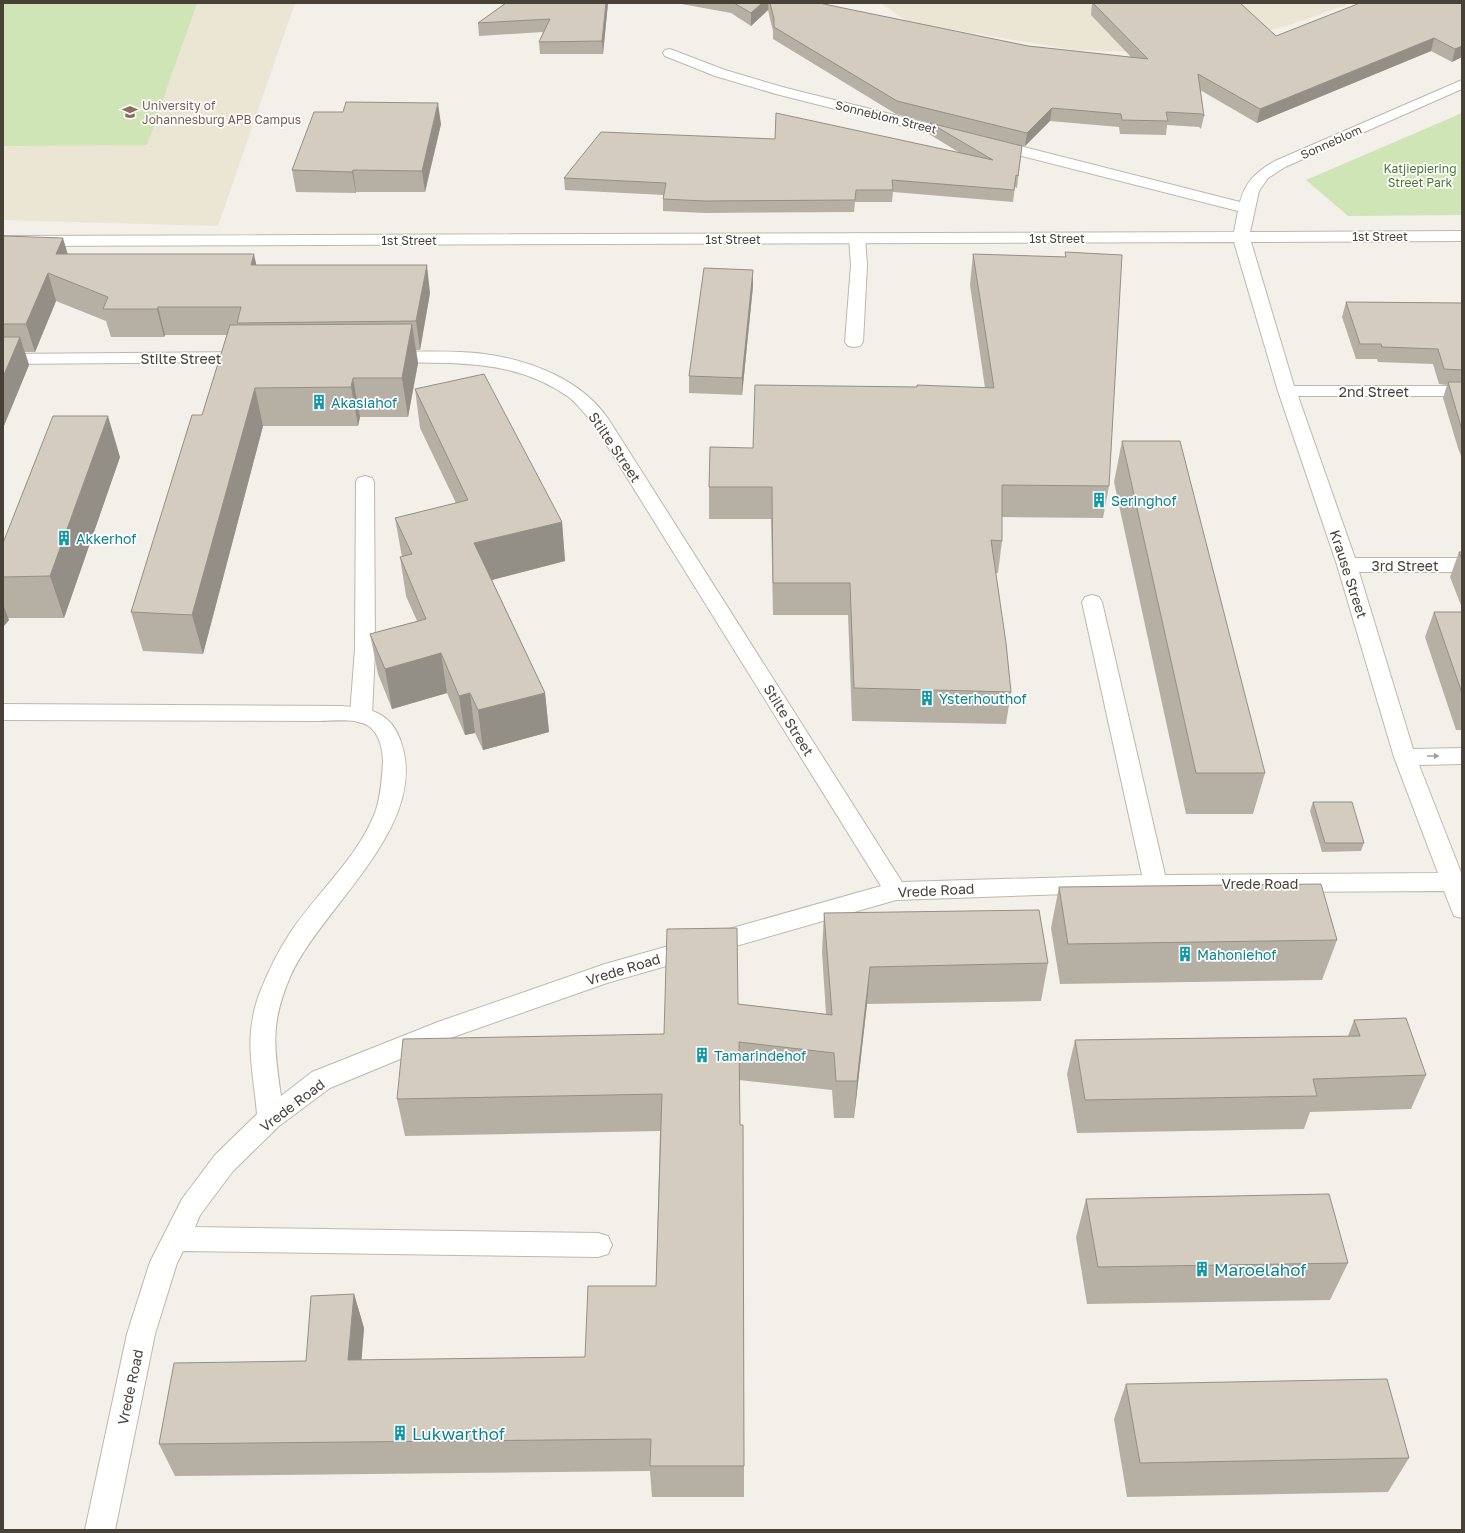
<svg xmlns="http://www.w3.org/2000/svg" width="1465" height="1533" font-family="'Golos Text',sans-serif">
  <rect width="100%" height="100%" fill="#f3f0e9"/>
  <!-- education -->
  <path fill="#ebe5d4" d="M 3,3 L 295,3 L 218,226 L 3,220 Z
    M 881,3 L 1352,3 L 1287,26 L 1176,53 L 1073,50 L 908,22 Z"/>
  <!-- green -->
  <path fill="#cfe5b5" d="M 3,3 L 197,3 L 147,145 L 3,146 Z
    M 1462,113 L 1462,215 L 1348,216 L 1306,180 Z"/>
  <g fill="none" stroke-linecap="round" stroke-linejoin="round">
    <!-- service casing -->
    <g stroke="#beb8ac" stroke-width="2">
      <path id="service" d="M 857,233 L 863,235 L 865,238 L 867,265 L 863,342 L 860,346 L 854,347 L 848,346 L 845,342 L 851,265 L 849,238 L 851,235 Z
        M 365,476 L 372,478 L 374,482 L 375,649 L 372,715 L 369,720 L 361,723 L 353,720 L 350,715 L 355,649 L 356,482 L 358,478 Z"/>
    </g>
    <!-- minor casing -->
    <g stroke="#beb8ac" stroke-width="2">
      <path id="minor" d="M 670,49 L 725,70 L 786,88 L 963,132 L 966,135 L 963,138 L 958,140 L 776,94 L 715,76 L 665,56 L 663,53 L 665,50 Z
        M 1462,80 L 1462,89 L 1285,167 L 1268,178 L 1259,191 L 1250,232 L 1462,231 L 1462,241 L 1251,242 L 1294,386 L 1462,386 L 1462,396 L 1298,396 L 1355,558 L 1462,558 L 1462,572 L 1359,572 L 1413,749 L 1462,748 L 1462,764 L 1419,765 L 1462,875 L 1462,918 L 1454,916 L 1444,891 L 1097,893 L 896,900 L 607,983 L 456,1036 L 330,1088 L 279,1126 L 233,1171 L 200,1215 L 195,1227 L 598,1233 L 608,1236 L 612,1245 L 608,1254 L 598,1257 L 183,1251 L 177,1263 L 155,1334 L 115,1530 L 85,1530 L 127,1334 L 150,1262 L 182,1199 L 215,1155 L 257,1114 C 253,1068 243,1037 260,992 C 268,972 278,951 290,933 C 317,892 359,857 376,810 C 381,794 382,778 383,762 C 383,749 379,732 367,725 C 354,718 333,721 319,721 L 3,720 L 3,704 L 342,706 C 370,708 391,712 401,742 C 430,827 321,907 290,977 C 270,1024 274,1047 281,1096 L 312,1072 L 438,1022 L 605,964 L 881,886 L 593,423 C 586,415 578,405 570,398 C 513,357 452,364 386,362 L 380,361 L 377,357 L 380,353 L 386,352 C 417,352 453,350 484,354 C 531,360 582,380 609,420 L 902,882 L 1142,875 L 1082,602 L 1085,597 L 1092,595 L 1099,597 L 1102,602 L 1165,875 L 1438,873 L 1394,757 L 1337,565 L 1278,391 L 1234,242 L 3,246 L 3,236 L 1234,232 L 1238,211 L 987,147 L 984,144 L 987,141 L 992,139 L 1240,202 C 1246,181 1256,172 1275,161 Z
        M 250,352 L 256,353 L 259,357 L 256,361 L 250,362 L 3,364 L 3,354 Z"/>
    </g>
    <!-- service -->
    <use href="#service" fill="#fff" fill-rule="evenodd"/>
    <!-- minor -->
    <use href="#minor" fill="#fff" fill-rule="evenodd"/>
  </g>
  <!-- wall -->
  <path fill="#b6afa4" d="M 506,3 L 608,3 L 603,54 L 540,54 L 539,42 L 543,32 L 479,36 L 478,23 Z
    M 676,3 L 819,3 L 1028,46 L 1131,57 L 1091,15 L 1092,3 L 1240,3 L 1276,36 L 1462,3 L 1462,57 L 1452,62 L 1431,51 L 1257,123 L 1200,90 L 1204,116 L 1201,129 L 1199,127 L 1167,125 L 1166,135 L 1120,134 L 1119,127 L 1050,121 L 1025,146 L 1022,146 L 1017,188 L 1015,187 L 1013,202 L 893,192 L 892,202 L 855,202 L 854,212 L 705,213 L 663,211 L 663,199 L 664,195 L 565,190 L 564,178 L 960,153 L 929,134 L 930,123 L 896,114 L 773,39 L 773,31 L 768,10 L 751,26 L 731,13 Z
    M 441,124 L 425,192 L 356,192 L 356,193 L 296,192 L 292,170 Z
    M 3,236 L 68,254 L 257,265 L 430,293 L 420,350 L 416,350 L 418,363 L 408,417 L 360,417 L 358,426 L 263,426 L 203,654 L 143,651 L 131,612 L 202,415 L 227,335 L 165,335 L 164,337 L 111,337 L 106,321 L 56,301 L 35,352 L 25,352 L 29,365 L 3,428 Z
    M 1065,252 L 1109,486 L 1103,518 L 1002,517 L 1002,541 L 998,573 L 996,573 L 1011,692 L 1006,724 L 852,721 L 848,615 L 773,615 L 771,519 L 709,519 L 709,487 L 753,448 L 985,388 L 970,285 L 973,254 L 1065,257 Z
    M 753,286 L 742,395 L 689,393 L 689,376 Z
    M 1346,302 L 1462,303 L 1462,459 L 1458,448 L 1443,398 L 1447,385 L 1439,384 L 1433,364 L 1378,362 L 1377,359 L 1356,359 L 1342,317 Z
    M 415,389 L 562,522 L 565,561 L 492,580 L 545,693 L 549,732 L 483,750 L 475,733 L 465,735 L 447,693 L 392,709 L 378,674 L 370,634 L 417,621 L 406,596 L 400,557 L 402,557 L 395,518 L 456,503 L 420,428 Z
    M 1122,441 L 1265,773 L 1253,814 L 1186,814 L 1114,482 Z
    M 120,457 L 64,618 L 8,618 L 9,620 L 3,627 L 3,543 Z
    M 1459,552 L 1462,552 L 1462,608 L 1450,577 Z
    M 1434,612 L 1462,612 L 1462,730 L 1456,730 L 1425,637 Z
    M 1313,802 L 1364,843 L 1361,851 L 1322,852 L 1310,811 Z
    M 1059,887 L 1337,940 L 1322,980 L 1060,984 L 1051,928 Z
    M 824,913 L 1048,963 L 1041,1001 L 867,1004 L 854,1118 L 834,1118 L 832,1090 L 739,1080 L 744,1466 L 744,1497 L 652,1497 L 650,1471 L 175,1476 L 159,1444 L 306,1361 L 354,1294 L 364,1328 L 361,1360 L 585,1357 L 656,1286 L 660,1131 L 405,1136 L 397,1099 L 664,1034 L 738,1004 L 826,1014 L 822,952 Z
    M 1354,1020 L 1426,1075 L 1411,1109 L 1310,1112 L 1304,1129 L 1077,1133 L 1067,1074 L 1075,1040 L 1348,1036 Z
    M 1086,1199 L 1348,1263 L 1330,1300 L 1087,1304 L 1076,1237 Z
    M 1126,1384 L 1409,1458 L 1388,1492 L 1127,1497 L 1114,1419 Z"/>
  <!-- shaded-wall -->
  <path fill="#948f86" d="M 606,3 L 608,3 L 603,54 L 602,41 Z
    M 762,3 L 768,3 L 768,10 L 751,26 L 751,13 Z
    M 1434,38 L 1431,51 L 1257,123 L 1260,109 Z
    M 1462,46 L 1462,57 L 1452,62 L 1455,49 Z
    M 438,103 L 441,124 L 425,192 L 422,171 Z
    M 1052,108 L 1050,121 L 1025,146 L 1027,133 Z
    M 353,170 L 356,192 L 356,193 L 352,172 Z
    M 63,238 L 71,265 L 56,254 Z
    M 254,254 L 260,282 L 251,265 Z
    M 427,265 L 430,293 L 420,350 L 416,321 Z
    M 753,270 L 753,286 L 742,395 L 742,378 Z
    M 48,273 L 56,301 L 35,352 L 26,324 Z
    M 158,307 L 165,335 L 164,337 L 157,309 Z
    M 412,324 L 418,363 L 408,417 L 402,378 Z
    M 20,337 L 29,365 L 3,428 L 3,377 Z
    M 353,378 L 360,417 L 358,426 L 351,387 Z
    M 255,388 L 263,426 L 203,654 L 192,615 Z
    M 108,416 L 120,457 L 64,618 L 50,576 Z
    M 562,522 L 565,561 L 480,583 L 474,543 Z
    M 3,604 L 9,620 L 3,627 Z
    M 441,653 L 447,693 L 392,709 L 385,669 Z
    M 470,693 L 475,733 L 465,735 L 459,696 Z
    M 545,693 L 549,732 L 483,750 L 478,710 Z
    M 870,967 L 867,1004 L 854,1118 L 857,1081 Z
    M 354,1294 L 364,1328 L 359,1394 L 348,1360 Z"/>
  <!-- building -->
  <path fill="#d4ccbf" stroke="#948f86" d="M 506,3 L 606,3 L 602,41 L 539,42 L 550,19 L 478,23 Z
    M 734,3 L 762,3 L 751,13 Z
    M 770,3 L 819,3 L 1028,46 L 1148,59 L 1093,3 L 1240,3 L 1276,36 L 1360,3 L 1462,3 L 1462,46 L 1455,49 L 1434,38 L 1260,109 L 1198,74 L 1204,116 L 1202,114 L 1166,112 L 1168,121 L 1122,120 L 1121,114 L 1052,108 L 1027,133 L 897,101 L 774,27 L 774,19 Z
    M 346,102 L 438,103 L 422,171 L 353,170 L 352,172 L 292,170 L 314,112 L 343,112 Z
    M 776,113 L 993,160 L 930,123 L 1022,146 L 1018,176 L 1016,175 L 1014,190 L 892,180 L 893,190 L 856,190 L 855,200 L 705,201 L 663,199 L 666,183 L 564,178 L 601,132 L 775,139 Z
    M 3,236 L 63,238 L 56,254 L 254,254 L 251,265 L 427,265 L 416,321 L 237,323 L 241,307 L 158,307 L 157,309 L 103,309 L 108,297 L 48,273 L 26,324 L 3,324 Z
    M 1065,252 L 1122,255 L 1109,486 L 1002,485 L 1002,541 L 991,540 L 1006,643 L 1011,692 L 854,688 L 850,583 L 773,583 L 772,487 L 709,487 L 710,447 L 753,448 L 755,385 L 917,387 L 917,385 L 994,388 L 973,254 L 1066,257 Z
    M 704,268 L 753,270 L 742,378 L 689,376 Z
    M 1346,302 L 1462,303 L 1462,370 L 1444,369 L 1438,349 L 1382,347 L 1381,344 L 1360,344 Z
    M 412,324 L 402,378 L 353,378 L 351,387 L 255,388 L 192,615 L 131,612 L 192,415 L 202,415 L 230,325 Z
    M 3,337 L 20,337 L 3,377 Z
    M 484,374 L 562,522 L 474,543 L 545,693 L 478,710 L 470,693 L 459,696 L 441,653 L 385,669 L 370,634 L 426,619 L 400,557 L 412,554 L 395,518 L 468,500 L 415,389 Z
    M 1448,382 L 1462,382 L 1462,430 Z
    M 53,416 L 108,416 L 50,576 L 3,577 L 3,543 Z
    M 1122,441 L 1180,441 L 1265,773 L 1196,773 Z
    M 1459,552 L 1462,552 L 1462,559 Z
    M 1434,612 L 1462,612 L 1462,693 Z
    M 1313,802 L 1352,802 L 1364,843 L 1325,843 Z
    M 1321,884 L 1337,940 L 1068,944 L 1059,887 Z
    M 1039,910 L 1048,963 L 870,967 L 857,1081 L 836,1081 L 834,1053 L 739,1042 L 740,1125 L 743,1125 L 744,1466 L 650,1466 L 651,1439 L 159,1444 L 174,1363 L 306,1361 L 311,1296 L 354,1294 L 348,1360 L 585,1357 L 588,1286 L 656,1286 L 662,1094 L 397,1099 L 403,1039 L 664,1034 L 667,929 L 737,928 L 738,1004 L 832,1015 L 824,913 Z
    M 1406,1018 L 1426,1075 L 1313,1079 L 1317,1096 L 1085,1100 L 1075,1040 L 1360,1036 L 1354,1020 Z
    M 1329,1194 L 1348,1263 L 1098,1267 L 1086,1199 Z
    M 1387,1379 L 1409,1458 L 1140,1463 L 1126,1384 Z"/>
  <!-- one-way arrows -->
  <defs><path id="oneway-solid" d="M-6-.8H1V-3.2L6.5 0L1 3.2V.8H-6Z"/></defs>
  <use fill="#a3a09c" href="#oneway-solid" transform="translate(1433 756)"/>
  <!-- icons -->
  <defs>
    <g id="university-bare" transform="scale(1.2)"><path d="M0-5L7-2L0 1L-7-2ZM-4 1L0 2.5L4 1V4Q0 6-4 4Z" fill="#8d6e63" stroke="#fff" stroke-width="2.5" paint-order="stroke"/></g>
    <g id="building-bare" transform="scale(1.2)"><path d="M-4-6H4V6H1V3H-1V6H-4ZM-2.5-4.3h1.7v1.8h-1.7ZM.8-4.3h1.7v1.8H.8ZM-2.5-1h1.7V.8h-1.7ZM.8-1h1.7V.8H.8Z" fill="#0f9aa8" stroke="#fff" stroke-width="2.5" paint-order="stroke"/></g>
  </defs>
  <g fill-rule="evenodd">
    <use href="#university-bare" x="130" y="112"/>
    <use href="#building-bare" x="319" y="402"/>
    <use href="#building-bare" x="1099" y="500"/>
    <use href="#building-bare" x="64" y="538"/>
    <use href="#building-bare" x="927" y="698"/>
    <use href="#building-bare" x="1185" y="954"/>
    <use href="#building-bare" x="702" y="1055"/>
    <use href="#building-bare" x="1202" y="1269"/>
    <use href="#building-bare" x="400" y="1433"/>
  </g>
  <g text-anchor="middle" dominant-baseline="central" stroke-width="3.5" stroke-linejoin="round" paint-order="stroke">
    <!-- far-education labels -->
    <g font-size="12" fill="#785e54" stroke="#fff" text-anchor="start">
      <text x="142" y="105">University of<tspan x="142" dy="14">Johannesburg APB Campus</tspan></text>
    </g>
    <!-- far-street labels -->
    <g font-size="12" fill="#474138" stroke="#fff">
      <text transform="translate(886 117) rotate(14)">Sonneblom Street</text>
      <text transform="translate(1331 142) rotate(-24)">Sonneblom</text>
      <text x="1380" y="236">1st Street</text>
      <text x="1057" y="238">1st Street</text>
      <text x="733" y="239">1st Street</text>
      <text x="409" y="240">1st Street</text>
    </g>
    <!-- far-park labels -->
    <g font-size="12" fill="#49752f" stroke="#fff">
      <text x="1420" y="168">Katjiepiering<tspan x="1420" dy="14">Street Park</tspan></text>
    </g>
    <!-- street labels -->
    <g font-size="14" fill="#474138" stroke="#fff">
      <text x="181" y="358">Stilte Street</text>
      <text x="1374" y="391">2nd Street</text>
      <text transform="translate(615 447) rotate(56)">Stilte Street</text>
      <text x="1405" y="565">3rd Street</text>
      <text transform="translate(1349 574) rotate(72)">Krause Street</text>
      <text transform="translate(789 720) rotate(58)">Stilte Street</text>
      <text x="1260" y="883">Vrede Road</text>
      <text transform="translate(936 890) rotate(-3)">Vrede Road</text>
      <text transform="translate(623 969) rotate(-17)">Vrede Road</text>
      <text transform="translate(292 1105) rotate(-37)">Vrede Road</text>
      <text transform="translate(130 1387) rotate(-78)">Vrede Road</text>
    </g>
    <!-- culture labels -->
    <g font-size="14" fill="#0d838f" stroke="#fff" text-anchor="start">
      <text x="331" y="402">Akasiahof</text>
      <text x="1111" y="500">Seringhof</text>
      <text x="76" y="538">Akkerhof</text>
      <text x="939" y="698">Ysterhouthof</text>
      <text x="1197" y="954">Mahoniehof</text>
      <text x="714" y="1055">Tamarindehof</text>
    </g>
    <!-- near-culture labels -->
    <g font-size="17" fill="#0d838f" stroke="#fff" text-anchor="start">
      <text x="1214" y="1269">Maroelahof</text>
      <text x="412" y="1433">Lukwarthof</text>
    </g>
  </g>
  <!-- border -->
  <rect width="1465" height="1533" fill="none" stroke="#474138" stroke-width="8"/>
</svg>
